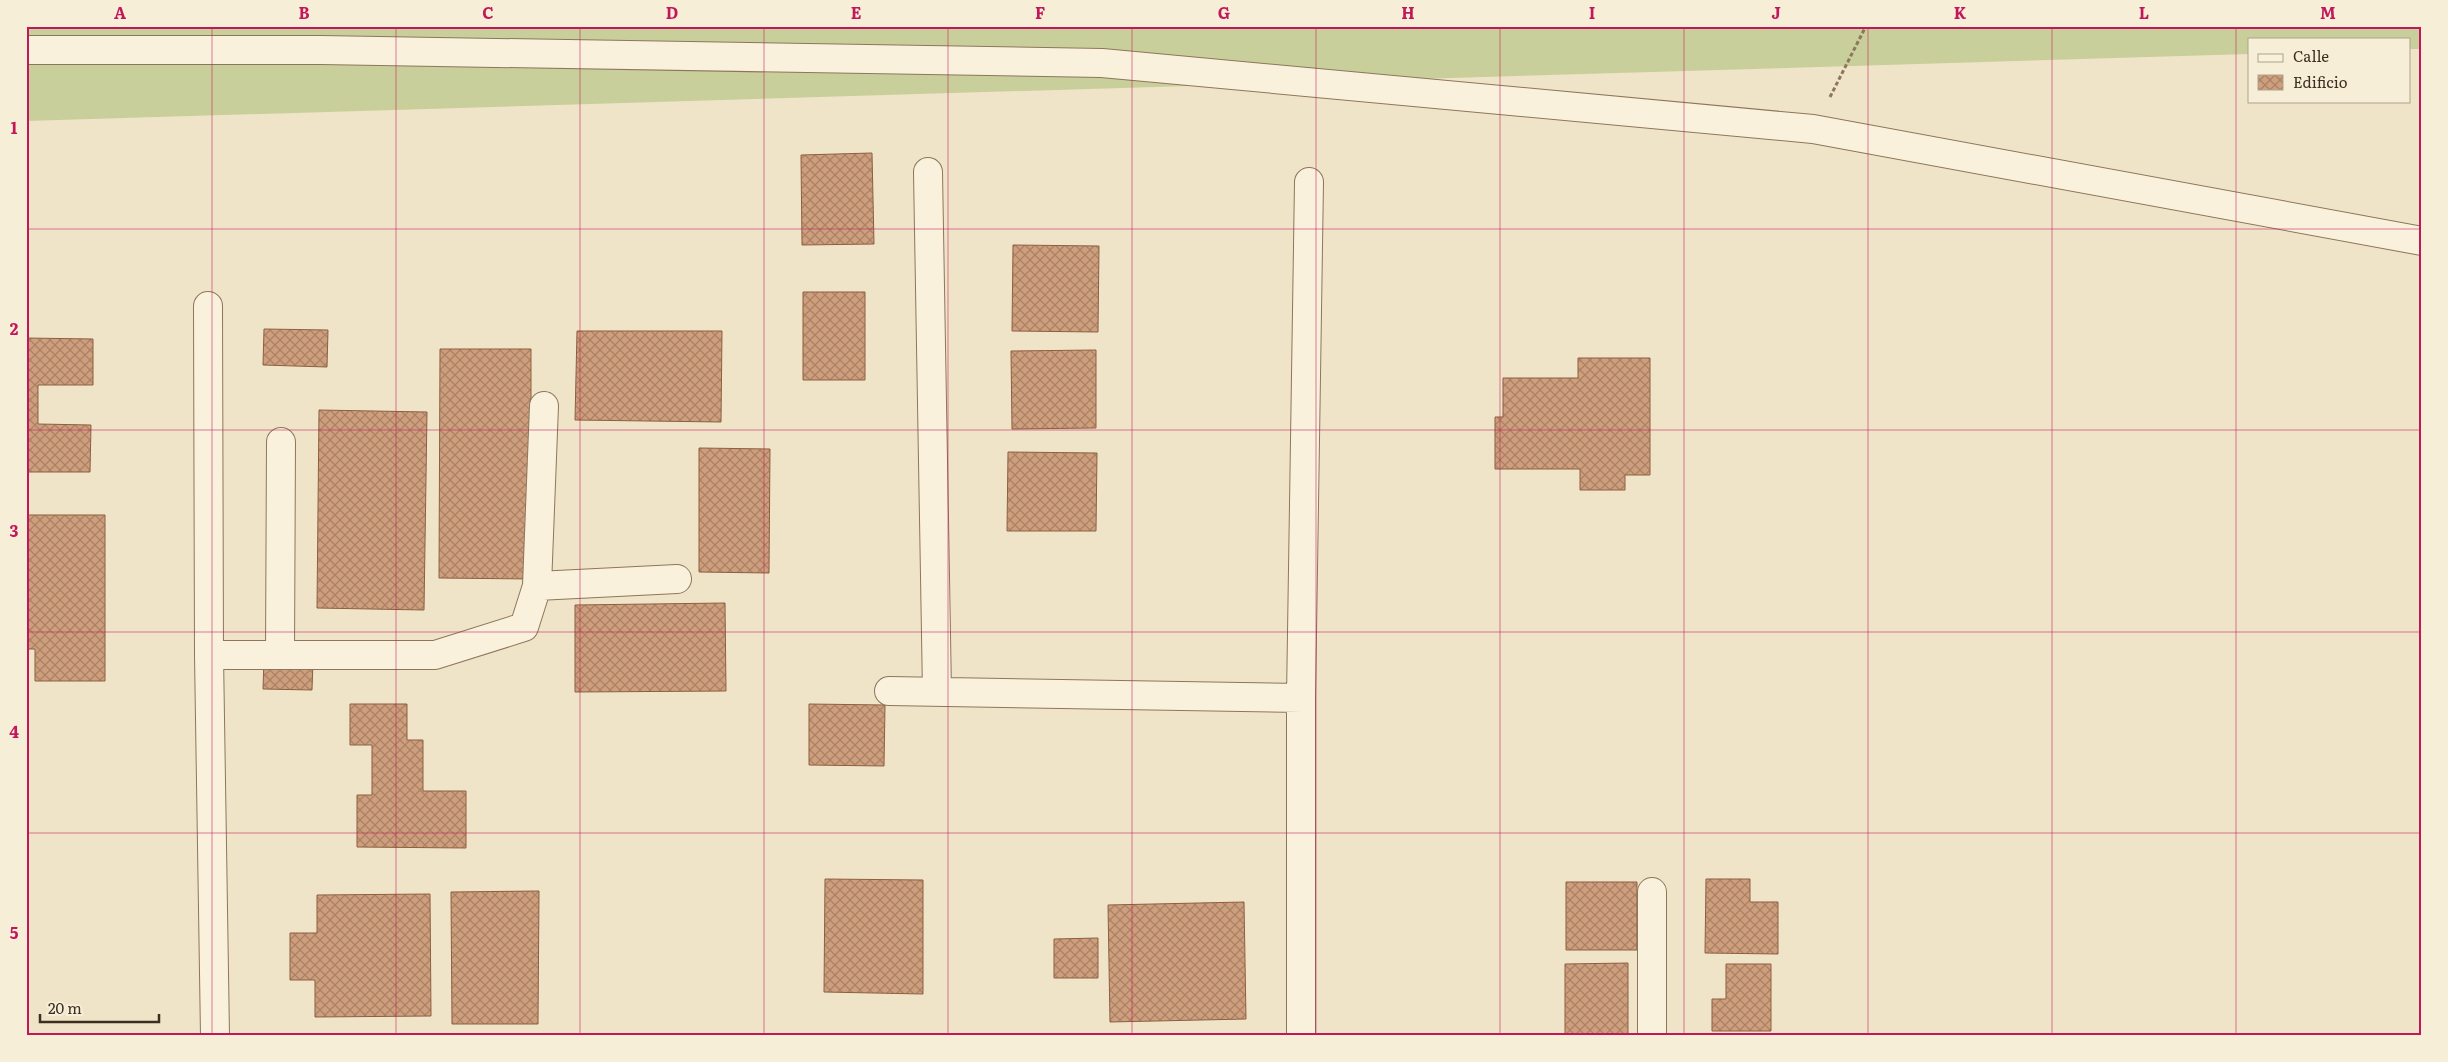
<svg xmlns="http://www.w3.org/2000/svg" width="2448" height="1062" font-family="Literata,serif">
  <defs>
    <pattern id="building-cross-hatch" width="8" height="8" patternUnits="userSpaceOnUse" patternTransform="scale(1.25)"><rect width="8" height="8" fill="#cf9f7d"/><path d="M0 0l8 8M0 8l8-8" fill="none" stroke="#a98266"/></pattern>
  </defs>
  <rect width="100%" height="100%" fill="#f0e4c8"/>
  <!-- grass -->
  <path fill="#c9cf9b" d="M 26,26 L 2422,26 L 2422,49 L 2409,49 L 2409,39 L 2249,39 L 2249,54 L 26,121 Z"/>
  <!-- building -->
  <path fill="url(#building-cross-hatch)" stroke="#8d5f41" d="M 872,153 L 874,244 L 802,245 L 801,155 Z
    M 1013,245 L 1099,246 L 1098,332 L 1012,331 Z
    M 803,292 L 865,292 L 865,380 L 803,380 Z
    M 264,329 L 328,330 L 327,367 L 263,365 Z
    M 577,331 L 722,331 L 721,422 L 575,420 Z
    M 26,338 L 93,339 L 93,385 L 38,385 L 38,424 L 91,425 L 90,472 L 26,472 Z
    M 440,349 L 531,349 L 531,579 L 439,578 Z
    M 1096,350 L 1096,428 L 1012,429 L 1011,351 Z
    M 1578,358 L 1650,358 L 1650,475 L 1625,475 L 1625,490 L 1580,490 L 1580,469 L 1495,469 L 1495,417 L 1503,417 L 1503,378 L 1578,378 Z
    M 319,410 L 427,412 L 424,610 L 317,608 Z
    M 699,448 L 770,449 L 769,573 L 699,572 Z
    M 1008,452 L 1097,453 L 1096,531 L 1007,531 Z
    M 26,515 L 105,515 L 105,681 L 35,681 L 35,649 L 26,649 Z
    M 725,603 L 726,691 L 575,692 L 575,605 Z
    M 264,659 L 313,661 L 312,690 L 263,689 Z
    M 350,704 L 407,704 L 407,740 L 423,740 L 423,791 L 466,791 L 466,848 L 357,847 L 357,795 L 372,795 L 372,745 L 350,745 Z
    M 809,704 L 885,705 L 884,766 L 809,765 Z
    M 825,879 L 923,880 L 923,994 L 824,992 Z
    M 1706,879 L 1750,879 L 1750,902 L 1778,902 L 1778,954 L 1705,953 Z
    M 1566,882 L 1637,882 L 1637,950 L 1566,950 Z
    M 539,891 L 538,1024 L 452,1024 L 451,892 Z
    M 430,894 L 431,1016 L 315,1017 L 315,980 L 290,980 L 290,933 L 317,933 L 317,895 Z
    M 1244,902 L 1246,1019 L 1110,1022 L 1108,905 Z
    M 1098,938 L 1098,978 L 1054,978 L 1054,939 Z
    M 1628,963 L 1628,1036 L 1565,1036 L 1565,964 Z
    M 1726,964 L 1771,964 L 1771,1031 L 1712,1031 L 1712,999 L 1726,999 Z"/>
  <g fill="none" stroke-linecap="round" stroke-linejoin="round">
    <!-- minor casing -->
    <g stroke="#8d765c" stroke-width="30">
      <path id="minor" d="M 26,50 L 321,50 L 1102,63 L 1813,129 L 2422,241
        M 928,172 L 937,692
        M 208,306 L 209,655 L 215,1036
        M 537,586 L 677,579
        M 209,655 L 435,655 L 524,627 L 537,586 L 544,406
        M 280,655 L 281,442
        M 889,691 L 1301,698
        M 1652,892 L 1652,1036
        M 1301,1036 L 1301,698 L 1309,182"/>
    </g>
    <!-- path -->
    <path stroke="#8d765c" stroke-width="3" stroke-dasharray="4 2.5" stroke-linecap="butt" d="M 1830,97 L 1866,26"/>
    <!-- minor -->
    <use href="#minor" stroke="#faf1dc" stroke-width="28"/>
  </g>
  <!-- grid -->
  <path fill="none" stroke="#c2185b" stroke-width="1" stroke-opacity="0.55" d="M 212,26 L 212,1036M 396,26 L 396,1036M 580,26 L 580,1036M 764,26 L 764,1036M 948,26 L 948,1036M 1132,26 L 1132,1036M 1316,26 L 1316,1036M 1500,26 L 1500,1036M 1684,26 L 1684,1036M 1868,26 L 1868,1036M 2052,26 L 2052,1036M 2236,26 L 2236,1036M 26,229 L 2422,229M 26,430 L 2422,430M 26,632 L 2422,632M 26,833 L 2422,833"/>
  <!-- border -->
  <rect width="2448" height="1062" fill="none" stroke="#f7eed8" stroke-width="55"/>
  <!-- legend -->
  <rect x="2248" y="38" width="162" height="65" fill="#f7eed8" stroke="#ada18e"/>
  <rect x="2258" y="54" width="25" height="8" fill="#faf1dc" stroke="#ada18e"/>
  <text x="2293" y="62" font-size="15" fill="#3d2e20">Calle</text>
  <rect x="2258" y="75" width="25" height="15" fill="url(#building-cross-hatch)" stroke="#ada18e"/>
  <text x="2293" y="88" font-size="15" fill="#3d2e20">Edificio</text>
  <!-- scale -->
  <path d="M40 1014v8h119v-8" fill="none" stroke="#3d2e20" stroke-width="2.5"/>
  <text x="48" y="1014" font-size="15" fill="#3d2e20" stroke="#f7eed8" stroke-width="4" paint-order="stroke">20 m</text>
  <rect x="28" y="28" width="2392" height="1006" fill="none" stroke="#c2185b" stroke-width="2"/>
  <g font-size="16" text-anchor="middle" font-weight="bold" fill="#c2185b">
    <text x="120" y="19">A</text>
    <text x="304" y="19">B</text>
    <text x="488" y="19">C</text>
    <text x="672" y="19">D</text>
    <text x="856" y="19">E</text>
    <text x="1040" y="19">F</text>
    <text x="1224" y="19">G</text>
    <text x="1408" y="19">H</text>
    <text x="1592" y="19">I</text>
    <text x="1776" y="19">J</text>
    <text x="1960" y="19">K</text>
    <text x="2144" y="19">L</text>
    <text x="2328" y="19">M</text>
    <text x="14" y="134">1</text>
    <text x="14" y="335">2</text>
    <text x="14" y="537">3</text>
    <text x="14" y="738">4</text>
    <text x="14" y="939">5</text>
  </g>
</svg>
